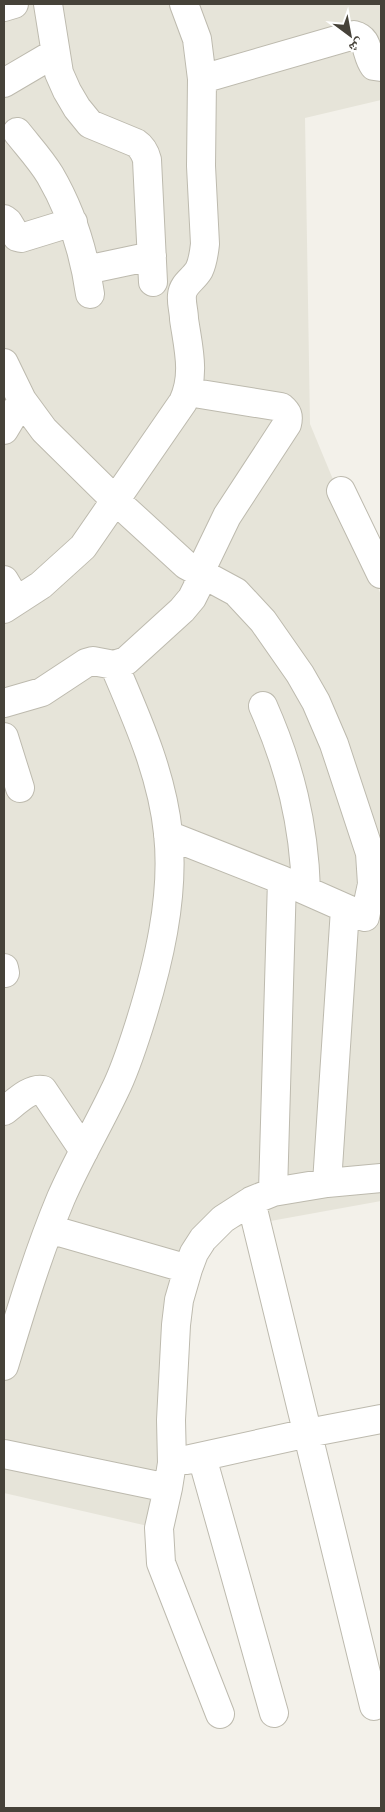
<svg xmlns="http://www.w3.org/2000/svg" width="385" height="1812" font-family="'Work Sans','Noto Naskh Arabic',sans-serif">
  <rect width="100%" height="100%" fill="#f3f1ea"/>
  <!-- residential -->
  <path fill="#e6e4d9" d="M 4,4 L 381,4 L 381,100 L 305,118 L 310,424 L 381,595 L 381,1201 L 204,1233 L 161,1529 L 4,1493 Z"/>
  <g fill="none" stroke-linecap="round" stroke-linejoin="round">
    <!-- street casing -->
    <g stroke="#bdbaae" stroke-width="30">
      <path id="street" d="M 48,4 L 59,73 L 67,91 L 77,108 L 90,124 L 136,143 C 142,147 145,152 147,160 L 153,282
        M 4,7 L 14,4
        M 202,79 L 354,35 C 370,39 365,54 374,66 L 381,67
        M 4,83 L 55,53
        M 17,132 C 28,146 41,160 50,175 C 71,211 84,252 90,294
        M 4,219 L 8,222 L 17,237 L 21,238 L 73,222
        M 86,270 L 152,256
        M 4,363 L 22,400 L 44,430 L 115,500 L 186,565 L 236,592 L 263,621 L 300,674 L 316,702 L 334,744 L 370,853 L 372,884 L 365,917
        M 4,430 L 22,400
        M 341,491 L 381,574
        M 4,580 L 16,600
        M 4,609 L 41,585 L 83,547 L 183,402 C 196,375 188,347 184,319 C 184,311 181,303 182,295 C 183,284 193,280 199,270 C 203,262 204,253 205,244 L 201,166 L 202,79 L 197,39 L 184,4
        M 4,703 L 42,692 L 86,663 L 93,661 L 114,665 L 126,661 L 182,610 L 192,598 L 198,586 L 199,574 L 227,516 L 287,424 C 289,416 288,413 281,407 L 188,392
        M 263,706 C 290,767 304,824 306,890
        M 4,737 L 20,788
        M 168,835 L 282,880 L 361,915
        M 4,968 L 5,973
        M 4,1111 C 14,1104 30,1087 43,1090 L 84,1151
        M 327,1183 L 345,909
        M 273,1192 L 282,880
        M 251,1201 L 374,1706
        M 49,1229 L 188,1269
        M 4,1366 C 21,1310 38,1253 61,1198 C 77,1161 98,1126 115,1090 C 125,1070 132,1048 139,1026 C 158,966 175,897 168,833 C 162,774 137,719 114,665
        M 4,1454 L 168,1488
        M 202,1457 L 274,1713
        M 186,1460 L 308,1433 L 381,1419
        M 220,1714 L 161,1563 L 159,1528 L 168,1488 L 172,1463 L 171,1420 L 176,1325 L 179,1300 L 188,1269 L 194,1253 L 203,1239 L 223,1219 L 251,1201 L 273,1192 L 327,1183 L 381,1178"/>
    </g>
    <!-- street -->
    <use href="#street" stroke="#fff" stroke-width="28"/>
  </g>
  <!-- border -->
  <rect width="385" height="1812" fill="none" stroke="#464239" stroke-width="10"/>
  <!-- north arrow -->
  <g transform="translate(350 35) rotate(148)" stroke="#ffffff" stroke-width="4" paint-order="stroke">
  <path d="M0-4L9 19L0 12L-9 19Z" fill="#464239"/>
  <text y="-8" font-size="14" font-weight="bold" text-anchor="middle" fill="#464239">ش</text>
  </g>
</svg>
